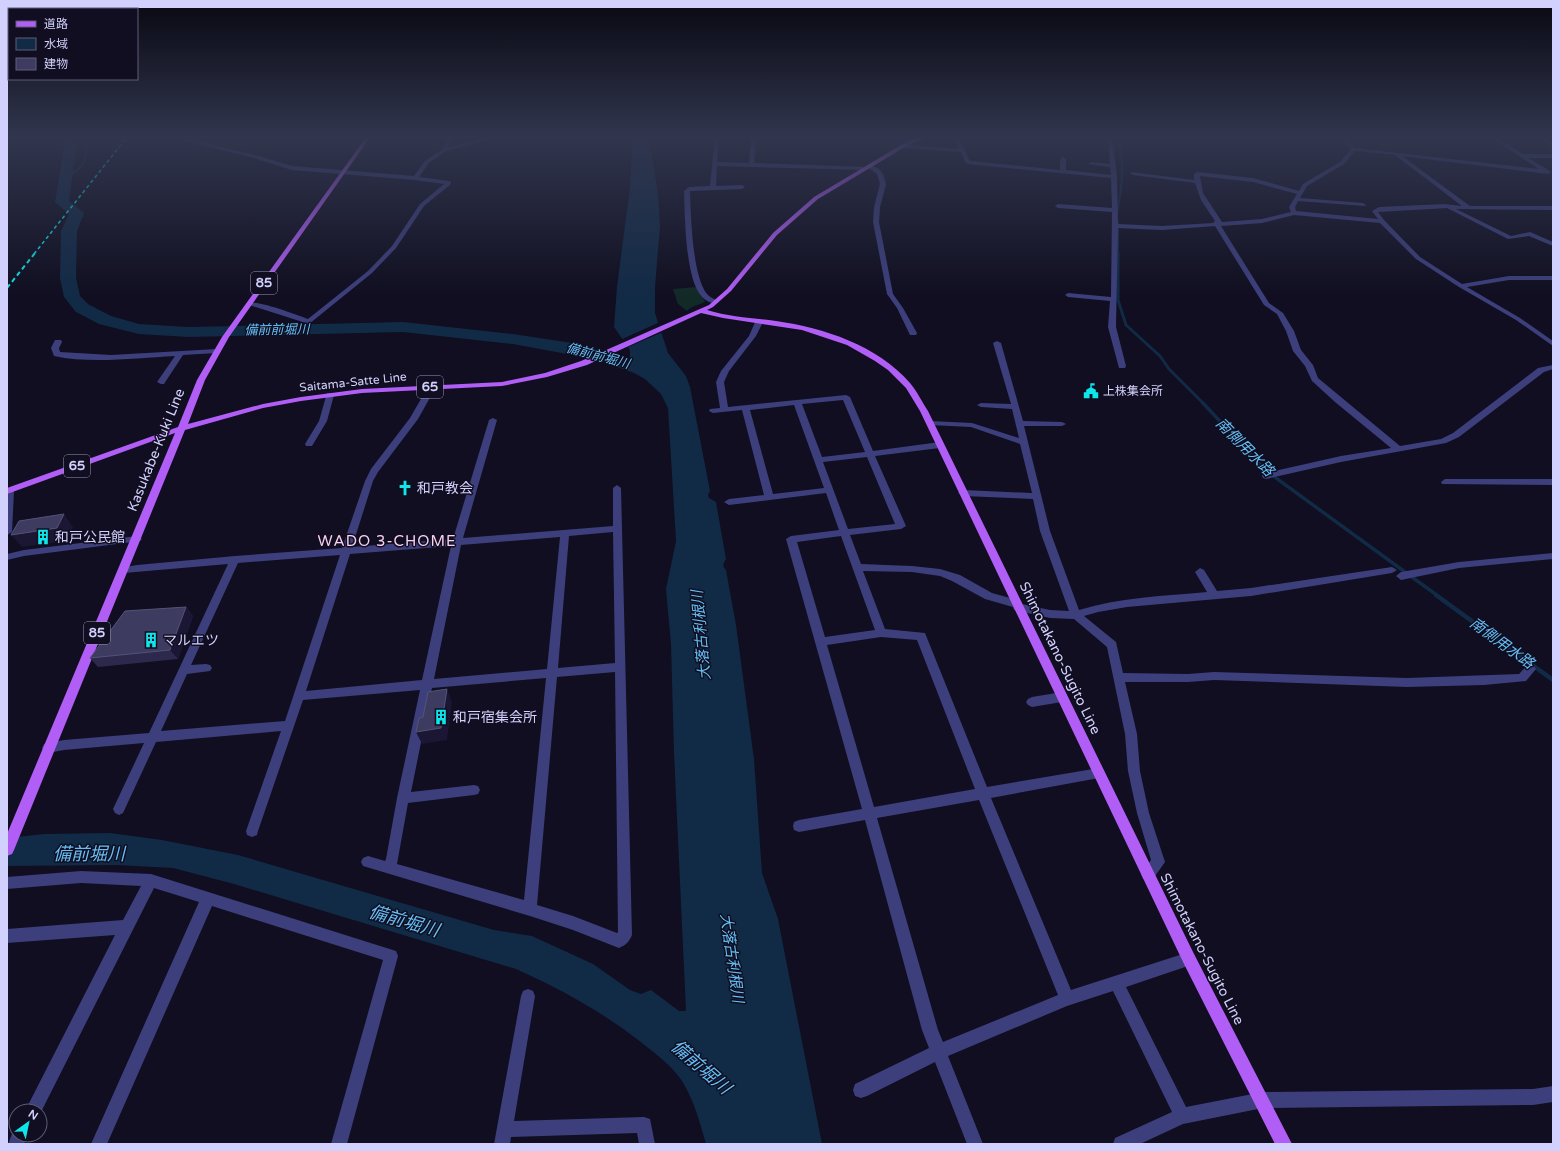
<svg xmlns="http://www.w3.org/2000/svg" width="1560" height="1151" font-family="'Varela Round','Noto Sans JP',sans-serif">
  <rect width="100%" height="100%" fill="#100e20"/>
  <!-- green -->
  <path fill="#122a27" d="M 696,287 L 705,302 L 690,308 L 687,311 L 678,304 L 673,289 Z"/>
  <!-- water -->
  <path fill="#112a46" d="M 633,136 L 651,136 L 650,144 L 658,194 L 660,226 L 655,287 L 655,313 L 668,353 L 686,376 L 690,387 L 710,491 L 708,495 L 709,498 L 716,502 L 726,559 C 723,564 722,566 726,570 L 736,625 L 754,759 L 762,873 L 778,919 L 822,1144 L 706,1144 C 700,1123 694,1100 682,1081 C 672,1066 656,1054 642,1043 C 604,1013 561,989 516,969 L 234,884 L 173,868 L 117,865 L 7,866 L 7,838 L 44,834 L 110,833 L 162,840 L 238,855 L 494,930 L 532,936 L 593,964 L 630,990 L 641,994 L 651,990 L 679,1011 L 686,1011 L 674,753 L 671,644 L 666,589 L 676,541 L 668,408 L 661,394 L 645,379 L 634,373 L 584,355 L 538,343 C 565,343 579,342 606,353 C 614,357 621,361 630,359 L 630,350 L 614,327 L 617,287 L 630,188 Z"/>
  <!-- pier -->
  <path fill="#100e20" d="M 660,322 L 663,332 L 626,348 L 620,340 Z"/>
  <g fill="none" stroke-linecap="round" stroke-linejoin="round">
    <!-- stream-far3 -->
    <path stroke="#112a46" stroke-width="2" d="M 1117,136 C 1126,164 1121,192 1116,220 L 1118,221 L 1118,254
      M 65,178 C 87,166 87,160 85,136"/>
    <!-- stream-far2 -->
    <path stroke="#112a46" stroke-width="3" d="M 1118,253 L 1118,300 L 1126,325 L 1160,356 L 1169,369 L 1204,404"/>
    <!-- stream-far1 -->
    <path stroke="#112a46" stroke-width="3.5" d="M 1203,403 L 1265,470 L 1438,596"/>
    <!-- stream -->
    <path stroke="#112a46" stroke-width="4.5" d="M 1436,595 L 1553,680"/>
    <!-- river -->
    <path fill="#112a46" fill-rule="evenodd" d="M 62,136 L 74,136 L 76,149 L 69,201 L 84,213 L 77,231 L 76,278 L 80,296 L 88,304 L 111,316 L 139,324 L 188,327 L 403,322 L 513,334 L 572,343 L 579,345 L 581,349 L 579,353 L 572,355 L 513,344 L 403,332 L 188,337 L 139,334 L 99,324 L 76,312 L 64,297 L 60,278 L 61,231 L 69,214 L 55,202 L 64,149 Z"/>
    <!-- minor -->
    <path fill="#3c3f7c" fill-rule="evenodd" d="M 7,136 L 21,136 L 7,138 Z
      M 171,136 L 177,136 L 255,155 L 292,166 L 414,176 L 425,161 L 442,149 L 449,136 L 453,136 L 448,147 L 493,136 L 500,136 L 446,151 L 429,163 L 419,177 L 449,181 L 451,182 L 451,184 L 424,206 L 396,248 L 372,273 L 309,324 L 246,304 C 254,298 296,315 308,319 L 368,271 L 392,246 L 420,204 L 444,184 L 415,180 L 292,170 L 251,157 L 179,140 Z
      M 715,136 L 887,138 L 885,140 L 756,138 L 754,163 L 867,167 L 869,164 L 879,169 L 883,174 L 886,184 L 880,207 L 879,222 L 893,294 L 903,308 L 917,333 L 916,335 L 910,335 L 897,308 L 887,294 L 873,222 L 874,207 L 880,184 L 877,174 L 869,168 L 866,170 L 717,166 L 716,186 L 742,185 L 745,187 L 742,189 L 690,191 C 691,216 692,275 707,294 C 710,298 716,299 719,302 L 716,304 C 711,303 706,301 702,297 C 685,279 685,216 684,191 L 689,187 L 710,186 ZM 719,138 L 751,138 L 749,163 L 717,162 Z
      M 889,136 L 896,136 L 914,142 L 909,143 Z
      M 953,136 L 957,136 L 970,161 L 1060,170 L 1060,159 L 1063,157 L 1066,159 L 1066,170 L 1111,175 L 1110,167 L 1088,164 L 1091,162 L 1110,164 L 1108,136 L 1112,136 L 1117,177 L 1118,224 L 1162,226 L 1213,223 L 1215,221 L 1201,200 L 1195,183 L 1133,175 L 1131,174 L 1131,172 L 1194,180 L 1194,174 L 1197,172 L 1253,178 L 1299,191 L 1303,184 L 1340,162 L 1351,149 L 1336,136 L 1341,136 L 1355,148 L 1539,169 L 1488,136 L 1493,136 L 1523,154 L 1553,154 L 1553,158 L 1528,158 L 1550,171 L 1551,172 L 1548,174 L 1402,156 L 1470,206 L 1553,206 L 1553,210 L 1456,209 L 1511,236 L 1530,232 L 1553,242 L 1553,246 L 1529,236 L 1508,239 L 1447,208 L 1378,212 L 1384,220 L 1420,257 L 1462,284 L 1509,276 L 1553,276 L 1553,280 L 1509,280 L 1467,287 L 1520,318 L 1553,341 L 1553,346 L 1516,320 L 1459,287 L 1416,259 L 1380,223 L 1294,215 L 1262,223 L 1221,226 L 1269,303 L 1283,313 L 1294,331 L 1301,350 L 1313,365 L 1318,378 L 1400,446 L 1441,439 L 1453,433 L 1538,368 L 1553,365 L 1553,369 L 1544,372 L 1459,437 L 1446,443 L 1341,462 L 1266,479 L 1263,478 L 1262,476 L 1263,474 L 1266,473 L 1341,456 L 1391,448 L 1335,402 L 1312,381 L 1305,366 L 1293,351 L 1286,331 L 1277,314 L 1264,305 L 1215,226 L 1162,230 L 1118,228 L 1116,327 L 1126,366 L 1125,368 L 1119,368 L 1108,327 L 1110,301 L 1068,297 L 1065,295 L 1068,293 L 1111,297 L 1112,212 L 1058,208 L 1055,206 L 1058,204 L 1112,208 L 1111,178 L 968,164 L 965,162 L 961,152 L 903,148 L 900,146 L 903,144 L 959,149 ZM 1355,151 L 1395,155 L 1462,206 L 1444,204 L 1379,207 L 1372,211 L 1378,219 L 1296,211 L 1295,207 L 1298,201 L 1365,206 L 1366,205 L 1363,203 L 1300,198 L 1307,186 L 1344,164 ZM 1200,176 L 1253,182 L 1297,194 L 1289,207 L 1291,212 L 1262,219 L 1222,222 L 1203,193 Z
      M 1535,136 L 1540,136 L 1553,143 L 1553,147 Z
      M 756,320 L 759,320 L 763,322 L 756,336 L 729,371 L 724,382 L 728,407 L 846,395 L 850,397 L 873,451 L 940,442 L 944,445 L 940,448 L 875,456 L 906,526 L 901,529 L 850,535 L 861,564 L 912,566 L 940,569 L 960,575 L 992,593 L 1021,601 L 1022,604 L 1050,610 L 1069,611 L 1040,531 L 1033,499 L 963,496 L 958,493 L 963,490 L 1032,493 L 1020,444 L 971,427 L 930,425 L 926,423 L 930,421 L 972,423 L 1019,438 L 1012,409 L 981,407 L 977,405 L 981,403 L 1011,404 L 993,343 L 997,341 L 1001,343 L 1023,421 L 1062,422 L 1066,424 L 1062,426 L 1024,426 L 1050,531 L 1079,610 C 1121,597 1164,596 1207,592 L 1195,572 L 1200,568 L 1204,570 L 1217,591 L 1251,588 L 1392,567 L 1397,570 L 1392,573 L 1251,596 L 1127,607 L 1098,612 L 1084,616 L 1116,642 L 1123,673 L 1188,674 L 1214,672 L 1407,678 L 1519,674 C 1524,669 1526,664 1534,666 L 1536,669 L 1526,681 L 1484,685 L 1407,687 L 1214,680 L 1188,682 L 1125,682 L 1137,734 L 1140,771 L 1149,813 L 1165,862 L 1153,879 L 1148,880 L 1143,879 L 1141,874 L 1151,860 L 1137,813 L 1128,771 L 1125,734 L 1107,647 L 1074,619 L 1050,618 L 1014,610 L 1013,607 L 985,599 L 952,581 L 940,576 L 912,572 L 863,571 L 885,629 L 925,633 L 987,787 L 1099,768 L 1103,769 L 1105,773 L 1103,777 L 1099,778 L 991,798 L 1071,990 L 1189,952 L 1194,954 L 1196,959 L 1194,964 L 1126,987 L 1186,1107 L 1263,1092 L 1533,1089 L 1553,1086 L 1553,1102 L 1533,1105 L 1263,1108 L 1183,1124 L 1140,1144 L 1113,1144 L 1115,1138 L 1172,1112 L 1113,991 L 1067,1006 L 948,1056 L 983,1144 L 967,1144 L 935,1062 L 867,1096 L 861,1098 L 855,1096 L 853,1090 L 855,1084 L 929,1048 L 922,1030 L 865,820 L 799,832 L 794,830 L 793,826 L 794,822 L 799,820 L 862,809 L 786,539 L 791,536 L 839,530 L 826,493 L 729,505 L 724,502 L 729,499 L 764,495 L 742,410 L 713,413 L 709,411 L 710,409 L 720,408 L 716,382 L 721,371 L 749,336 ZM 843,400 L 865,452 L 822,457 L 802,404 ZM 794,405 L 824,488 L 773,494 L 750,410 ZM 867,457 L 895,524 L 848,529 L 823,462 ZM 841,536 L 875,630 L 825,637 L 797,542 ZM 881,637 L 917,640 L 975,789 L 874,807 L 827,645 ZM 979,800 L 1058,995 L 943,1042 L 938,1030 L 877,818 Z
      M 55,340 L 61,340 L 62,342 L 59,348 L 60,352 L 111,355 L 217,349 L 221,351 L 217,353 L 183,355 L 164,384 L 161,384 L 157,382 L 175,356 C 138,358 90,364 54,356 L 51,348 Z
      M 429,385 L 435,385 L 436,387 L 418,419 L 378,472 L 373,481 L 352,547 L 453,539 L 489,420 L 493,418 L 497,420 L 463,538 L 613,526 L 613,488 L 617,485 L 621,488 L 632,935 C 629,942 626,945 619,948 L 573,930 L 530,916 L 363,866 L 361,862 L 363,858 L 368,856 L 385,861 L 386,859 L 397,798 L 420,690 L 303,700 L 258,831 L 257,835 L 252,837 L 247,835 L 246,831 L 281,731 L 156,742 L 123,813 L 119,815 L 115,813 L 113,809 L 144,743 L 64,750 L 48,753 L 44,752 L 42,748 L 44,744 L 64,740 L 149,733 L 228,564 L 124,573 L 119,570 L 120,568 L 137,565 L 235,556 L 342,548 L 365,481 L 371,469 L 410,418 ZM 613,532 L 615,663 L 558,668 L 569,536 ZM 560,537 L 547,669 L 434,679 L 461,545 ZM 451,546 L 422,680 L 306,691 L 350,554 ZM 340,555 L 285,721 L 161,731 L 187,674 L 210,671 L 212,668 L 210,665 L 206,664 L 191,665 L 238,563 ZM 615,672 L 618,932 L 617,933 L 573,916 L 537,905 L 557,677 ZM 546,678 L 524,900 L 397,864 L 408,803 L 474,795 L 478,794 L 480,790 L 478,786 L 474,785 L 411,792 L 432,688 Z
      M 327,393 L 330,393 L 334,395 L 327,421 L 312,446 L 306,446 L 305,444 L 319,421 Z
      M 1445,479 L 1553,479 L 1553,485 L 1442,484 L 1441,482 Z
      M 9,488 L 14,491 L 12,532 L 7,535 L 7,489 Z
      M 137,536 L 142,539 L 140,541 L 24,556 L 7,560 L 7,554 L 24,550 Z
      M 1553,553 L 1553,559 L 1459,568 L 1401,580 L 1396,576 L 1401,572 L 1459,562 Z
      M 1062,692 L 1066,694 L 1068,697 L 1066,700 L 1062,702 L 1032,707 L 1028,705 L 1026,702 L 1028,699 L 1032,697 Z
      M 81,871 L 151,874 L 396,951 L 398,956 L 347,1144 L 331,1144 L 383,960 L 212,906 L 107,1144 L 91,1144 L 199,902 L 154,888 L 40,1114 L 40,1111 L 25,1111 L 115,935 L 7,943 L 7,929 L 123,920 L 141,886 L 81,883 L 7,889 L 7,877 Z
      M 528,989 L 533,991 L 535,996 L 514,1121 L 644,1117 L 650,1119 L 655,1144 L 639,1144 L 637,1133 L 511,1137 L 510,1144 L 494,1144 L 521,996 L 523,991 Z
      M 16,1128 L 16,1135 L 28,1135 L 24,1144 L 8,1144 L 14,1129 Z"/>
    <!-- major -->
    <path fill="#b05ef5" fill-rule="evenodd" d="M 367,136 L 371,136 L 229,337 L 205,380 L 188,424 L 263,404 L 301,397 L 362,389 L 502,382 L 545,373 L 581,361 L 709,305 L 727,289 L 773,233 L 814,197 L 901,145 L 922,136 L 928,136 L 905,147 L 818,199 L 777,235 L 731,291 L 713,307 L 707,310 C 730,317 753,318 776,321 C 824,328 877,345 910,383 C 917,391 922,402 928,411 L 1194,954 L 1292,1144 L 1275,1144 L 1184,964 L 920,411 L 906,388 L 888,370 L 875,361 L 847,345 L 802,330 L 723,318 L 701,313 L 587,365 L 547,377 L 502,386 L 362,393 L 301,401 L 263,408 L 185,430 L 14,850 L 12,854 L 7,856 L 7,834 L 175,433 L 7,494 L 7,488 L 178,427 L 197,380 L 222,337 Z"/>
    <!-- rail-far1 -->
    <path stroke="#0ee7ea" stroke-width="1.5" stroke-dasharray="3.5 3" stroke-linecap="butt" d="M 34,254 L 128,136"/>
    <!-- rail -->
    <path stroke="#0ee7ea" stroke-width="2" stroke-dasharray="4.5 3.5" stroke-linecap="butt" d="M 7,288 L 35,253"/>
  </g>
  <!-- wall -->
  <path fill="#2c294d" d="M 186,607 L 193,616 L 178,659 L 98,667 L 90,658 Z"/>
  <!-- shaded-wall -->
  <path fill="#1a1633" d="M 64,514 L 73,527 L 67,541 L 22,547 L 11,535 Z
    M 186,607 L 193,616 L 178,659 L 170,650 Z
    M 447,689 L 452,702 L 447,740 L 422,744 L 416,732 Z"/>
  <!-- building -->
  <path fill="#3e3b60" stroke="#555278" d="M 64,514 L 57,528 L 11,535 L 19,521 Z
    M 186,607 L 170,650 L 90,658 L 125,611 Z
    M 447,689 L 441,728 L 416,732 L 419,718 L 423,717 L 428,692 Z"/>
  <!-- sky -->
  <linearGradient id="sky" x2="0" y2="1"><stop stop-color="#090812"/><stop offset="0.46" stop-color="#31364e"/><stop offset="1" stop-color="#31364e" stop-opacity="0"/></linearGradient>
  <rect width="1560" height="297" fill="url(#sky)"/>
  <!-- icons -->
  <defs>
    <g id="civic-bare" transform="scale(1.2)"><path d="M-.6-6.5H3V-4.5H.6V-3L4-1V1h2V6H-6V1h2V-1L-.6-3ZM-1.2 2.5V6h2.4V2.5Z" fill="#0ee7ea" stroke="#100e20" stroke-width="2.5" paint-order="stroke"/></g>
    <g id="church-bare" transform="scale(1.2)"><path d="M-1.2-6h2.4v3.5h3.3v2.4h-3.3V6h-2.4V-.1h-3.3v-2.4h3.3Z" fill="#0ee7ea" stroke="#100e20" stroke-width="2.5" paint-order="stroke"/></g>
    <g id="building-bare" transform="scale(1.2)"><path d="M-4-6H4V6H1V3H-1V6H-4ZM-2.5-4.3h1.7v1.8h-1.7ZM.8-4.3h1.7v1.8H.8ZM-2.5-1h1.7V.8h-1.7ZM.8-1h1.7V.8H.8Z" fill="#0ee7ea" stroke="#100e20" stroke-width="2.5" paint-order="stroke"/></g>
  </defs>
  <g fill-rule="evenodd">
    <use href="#civic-bare" x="1091" y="391"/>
    <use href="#church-bare" x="405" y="488"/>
    <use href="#building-bare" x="43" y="537"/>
    <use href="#building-bare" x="151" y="640"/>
    <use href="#building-bare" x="441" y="717"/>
  </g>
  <g text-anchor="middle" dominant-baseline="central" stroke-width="3" stroke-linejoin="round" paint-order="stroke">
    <!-- far-street labels -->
    <g font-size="12" fill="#d2d0fc" stroke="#100e20">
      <text transform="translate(353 382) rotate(-6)">Saitama-Satte Line</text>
    </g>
    <!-- far-poi labels -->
    <g font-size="12" fill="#d2d0fc" stroke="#100e20" text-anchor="start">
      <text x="1103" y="391">上株集会所</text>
    </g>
    <!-- shield labels -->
    <g fill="#100e20" stroke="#9896ba" stroke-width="1">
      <rect x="251" y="272" width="26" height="22" rx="3"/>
      <rect x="417" y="376" width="26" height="22" rx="3"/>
      <rect x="64" y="455" width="26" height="22" rx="3"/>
      <rect x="84" y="622" width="26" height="22" rx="3"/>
    </g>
    <g font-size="13" font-weight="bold" fill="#d2d0fc">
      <text x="264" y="283">85</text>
      <text x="430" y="387">65</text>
      <text x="77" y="466">65</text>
      <text x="97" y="633">85</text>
    </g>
    <!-- far-water labels -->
    <g font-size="13" font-style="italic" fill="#65bff6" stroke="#100e20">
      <text transform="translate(277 330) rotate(-1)">備前前堀川</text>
      <text transform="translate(598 356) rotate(15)">備前前堀川</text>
    </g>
    <!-- street labels -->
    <g font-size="14" fill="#d2d0fc" stroke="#100e20">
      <text transform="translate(156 450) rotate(-68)">Kasukabe-Kuki Line</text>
      <text transform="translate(1060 658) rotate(64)">Shimotakano-Sugito Line</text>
      <text transform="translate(1202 949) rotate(63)">Shimotakano-Sugito Line</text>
    </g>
    <!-- poi labels -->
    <g font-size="14" fill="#d2d0fc" stroke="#100e20" text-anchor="start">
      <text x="417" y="488">和戸教会</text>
      <text x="55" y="537">和戸公民館</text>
      <text x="163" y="640">マルエツ</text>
      <text x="453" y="717">和戸宿集会所</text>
    </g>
    <!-- water labels -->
    <g font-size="15" font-style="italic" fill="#65bff6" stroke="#100e20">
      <text transform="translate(1245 447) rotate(45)">南側用水路</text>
      <text transform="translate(701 635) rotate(-95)">大落古利根川</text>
      <text transform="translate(1502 643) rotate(36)">南側用水路</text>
      <text transform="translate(732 958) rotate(82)">大落古利根川</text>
    </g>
    <!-- neighbourhood labels -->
    <g font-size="15" letter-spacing="1" fill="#fcd2f1" stroke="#100e20">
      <text x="387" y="541">WADO 3-CHOME</text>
    </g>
    <!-- near-water labels -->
    <g font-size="18" font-style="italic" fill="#65bff6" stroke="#100e20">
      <text x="89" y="854">備前堀川</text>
      <text transform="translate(404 921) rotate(16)">備前堀川</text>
      <text transform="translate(701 1067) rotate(41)">備前堀川</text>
    </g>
  </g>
  <!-- border -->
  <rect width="1560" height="1151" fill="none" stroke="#d2d0fc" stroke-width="16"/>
  <!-- legend -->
  <rect x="8" y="8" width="130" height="72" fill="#100e20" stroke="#5e5c78"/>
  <rect x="16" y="21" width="20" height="6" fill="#b05ef5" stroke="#5e5c78"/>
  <text x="44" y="28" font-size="12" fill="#d2d0fc">道路</text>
  <rect x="16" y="38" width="20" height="12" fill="#112a46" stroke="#5e5c78"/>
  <text x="44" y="48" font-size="12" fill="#d2d0fc">水域</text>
  <rect x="16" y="58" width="20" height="12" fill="#3e3b60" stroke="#5e5c78"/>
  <text x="44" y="68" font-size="12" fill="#d2d0fc">建物</text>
  <!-- north arrow -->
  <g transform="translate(28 1123) rotate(33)"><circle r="19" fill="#100e20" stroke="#5e5c78"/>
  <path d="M0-3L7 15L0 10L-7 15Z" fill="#0ee7ea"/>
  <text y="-6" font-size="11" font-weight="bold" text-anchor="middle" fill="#d2d0fc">N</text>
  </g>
</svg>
